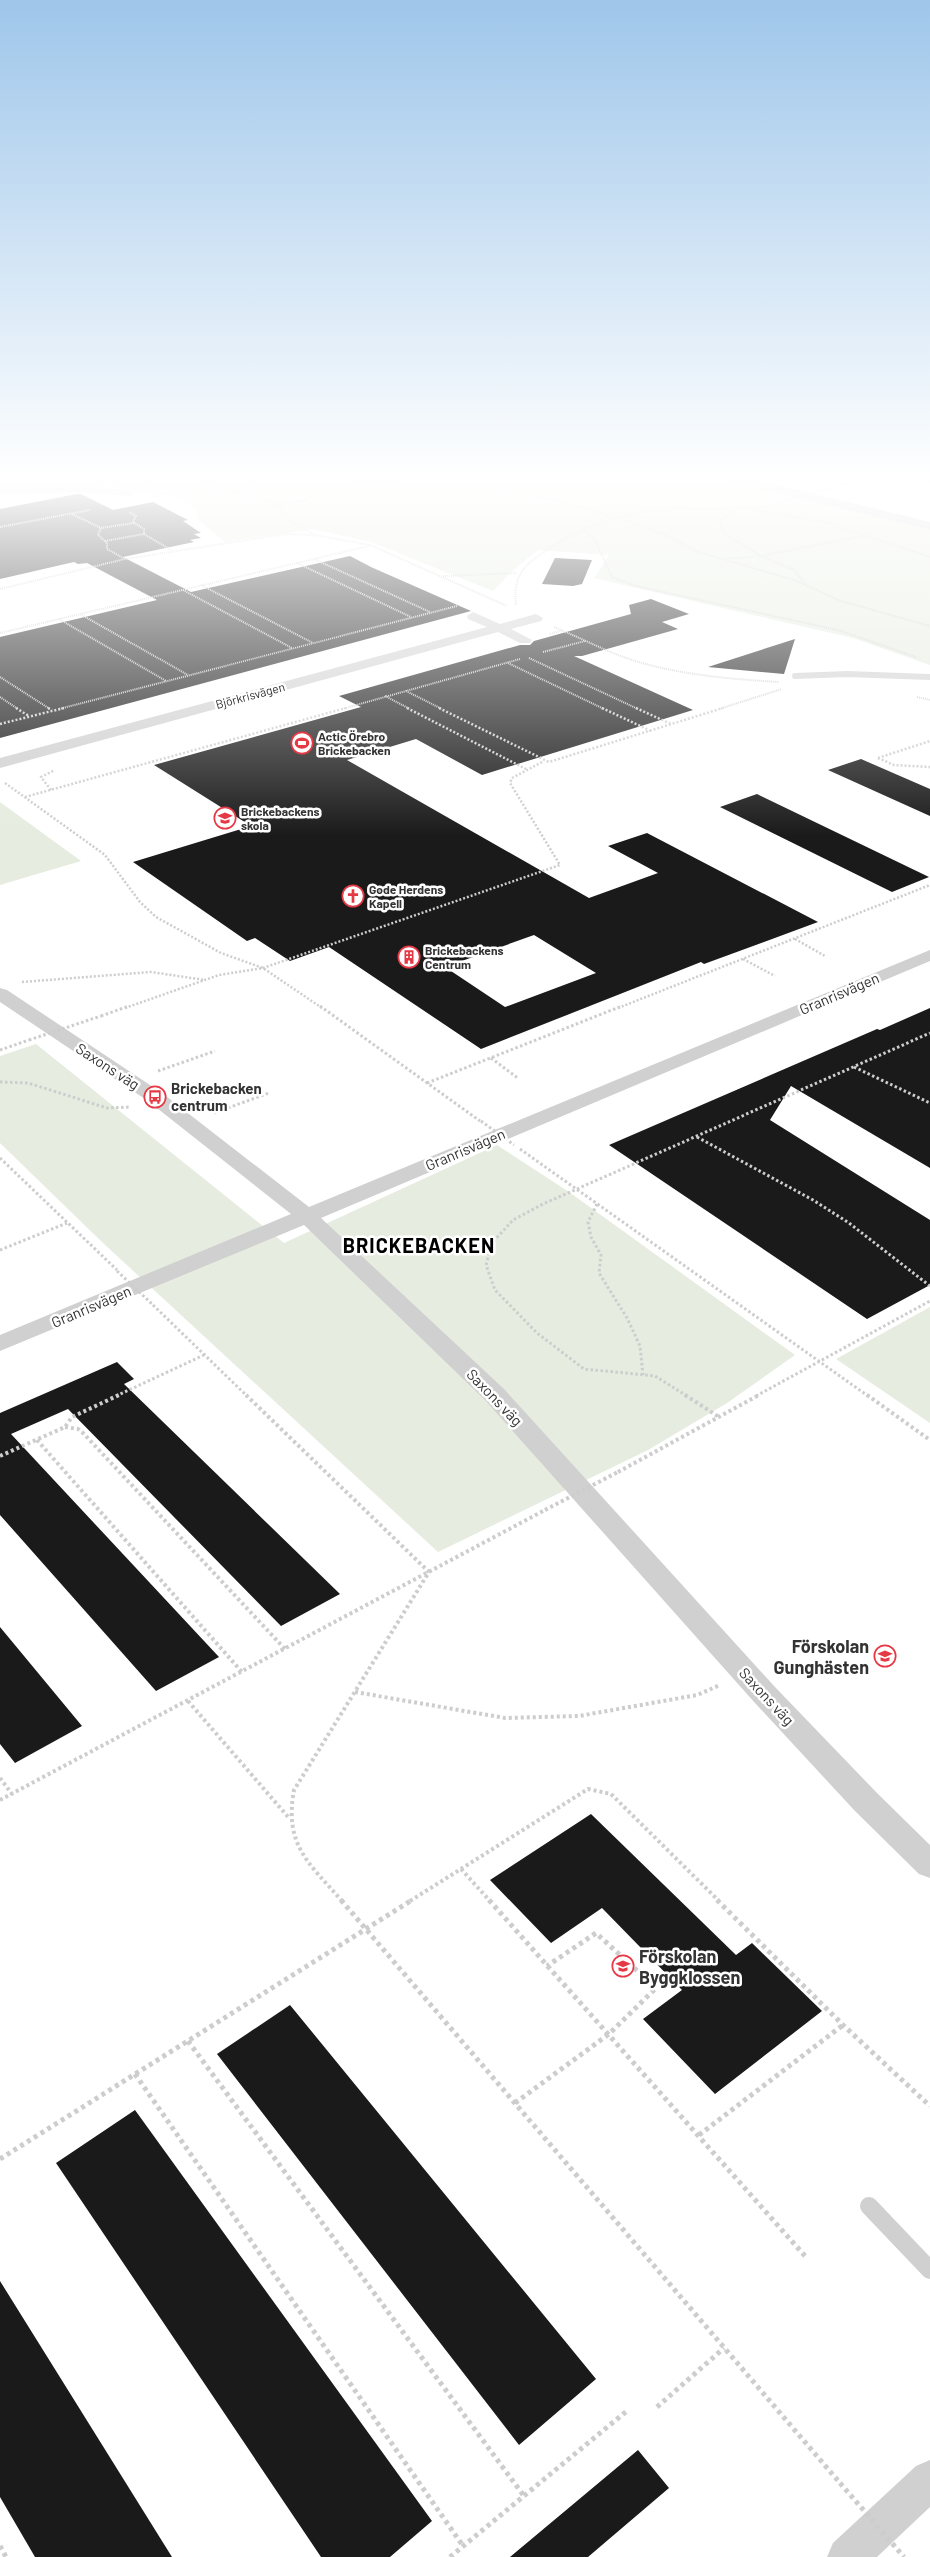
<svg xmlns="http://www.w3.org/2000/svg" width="930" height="2557" font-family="Barlow,sans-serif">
  <rect width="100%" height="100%" fill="#fff"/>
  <!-- green -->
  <path fill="#e6ecdf" d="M 0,478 L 717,478 L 930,530 L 930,665 L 853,638 L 594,578 L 609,555 L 538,550 L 512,571 L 493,591 L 371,542 L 312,529 L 225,542 L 198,520 L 197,512 L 185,501 L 164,493 L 141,492 L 112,487 L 0,488 Z
    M 0,802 L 81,861 L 0,885 Z
    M 36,1044 L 284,1243 L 497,1145 L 569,1192 L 795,1355 L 727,1403 L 648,1450 L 438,1552 L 103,1243 L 0,1143 L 0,1056 Z
    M 930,1307 L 930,1423 L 836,1359 Z"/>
  <!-- building -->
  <path fill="#1a1a1a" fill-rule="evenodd" d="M 77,494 L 81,494 L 113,510 L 153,502 L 188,520 L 183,521 L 201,533 L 194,534 L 201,538 L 190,540 L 194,542 L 123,557 L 191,592 L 350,556 L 371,567 L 471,611 L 0,738 L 0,637 L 157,600 L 87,563 L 78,564 L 74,562 L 0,579 L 0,509 Z
    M 555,558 L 592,560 L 582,584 L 573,586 L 542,584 Z
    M 651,599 L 689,614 L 662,622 L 678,629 L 582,656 L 574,656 L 693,710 L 482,775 L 416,739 L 347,760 L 589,898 L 658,873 L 608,846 L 647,833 L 818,922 L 704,964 L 701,962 L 481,1049 L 329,947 L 290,961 L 255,938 L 247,941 L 133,862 L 251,826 L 154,765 L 361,707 L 339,696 L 520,645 L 530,645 L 534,641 L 631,614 L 629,605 ZM 534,935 L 596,973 L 505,1007 L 445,967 Z
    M 795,639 L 784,674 L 708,667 Z
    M 861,759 L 930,789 L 930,816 L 828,770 Z
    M 757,794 L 929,877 L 892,892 L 720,807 Z
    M 930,1008 L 930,1168 L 791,1086 L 770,1120 L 930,1220 L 930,1285 L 867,1319 L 609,1145 L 877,1029 L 880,1030 Z
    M 117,1362 L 134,1379 L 124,1384 L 340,1594 L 281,1626 L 68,1409 L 11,1434 L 219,1657 L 156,1691 L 0,1515 L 0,1413 Z
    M 0,1627 L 82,1726 L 15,1763 L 0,1744 Z
    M 591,1814 L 736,1955 L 752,1943 L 822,2011 L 715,2094 L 643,2019 L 682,1990 L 602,1908 L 551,1943 L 490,1880 Z
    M 290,2005 L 596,2379 L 519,2445 L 217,2054 Z
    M 135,2110 L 432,2521 L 390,2557 L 321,2557 L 56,2163 Z
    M 0,2281 L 172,2557 L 35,2557 L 0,2497 Z
    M 638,2450 L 669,2488 L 588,2557 L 510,2557 Z"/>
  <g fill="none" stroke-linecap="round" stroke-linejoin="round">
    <!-- path-far4 -->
    <path stroke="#cdcdcd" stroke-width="2" stroke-dasharray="1 1" stroke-linecap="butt" d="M 198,478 L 269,501 L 280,508 L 289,520 L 313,534
      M 833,478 C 856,489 880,489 903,478
      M 896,482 L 912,485
      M 147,483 L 171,486 L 184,493
      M 148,494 L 239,492
      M 150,498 L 162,494
      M 276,505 L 302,501 L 336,487 L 353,483 L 399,484 L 548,498 L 616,517 L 663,534 L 698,552 L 794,580 L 841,601 L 930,626
      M 752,509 L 824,522 L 930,557
      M 735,511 L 720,521 L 724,533 L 761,556 L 794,570 L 806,585
      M 72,514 L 101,528 L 98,535 L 107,543 L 107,549 L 125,559
      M 0,527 L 90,510
      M 101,528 L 134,523
      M 582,529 L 595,540 L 612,577 L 636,586 L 838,630 L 916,657
      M 144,534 L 171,550
      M 105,541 L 144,534 L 144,529 L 133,522 L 136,516 L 129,512
      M 314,559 L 430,612
      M 725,559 L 761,556 L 867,535
      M 297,563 L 411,617
      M 443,576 L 517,573
      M 201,585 L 313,643
      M 0,589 L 125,559 L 286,534 L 314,535 L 370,545 L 507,606
      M 183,590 L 292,648
      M 516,605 C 513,575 523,566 547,550 C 589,521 637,509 688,509 C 714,509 738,511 764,506
      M 80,614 L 188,675
      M 59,619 L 166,681
      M 554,627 C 581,638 607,652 635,661 C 682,675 730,679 779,682
      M 0,633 L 369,546
      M 550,634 L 563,630
      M 543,652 L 585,641
      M 529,658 L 638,709
      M 508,663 L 604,709
      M 0,677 L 50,709
      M 406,691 L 442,709
      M 385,696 L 410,709
      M 0,697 L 18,709
      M 917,697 L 930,700
      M 59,709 L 457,606
      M 342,709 L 520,659
      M 719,709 L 782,689"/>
    <!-- path-far3 -->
    <path stroke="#cdcdcd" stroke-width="2.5" stroke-dasharray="2 2" stroke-linecap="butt" d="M 16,708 L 29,716
      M 48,708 L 52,710
      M 407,708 L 526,769
      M 439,708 L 549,762 L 723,708
      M 602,708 L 651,731
      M 636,708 L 671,724
      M 0,724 L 64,708
      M 878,758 L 930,741
      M 878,758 L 894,765 L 930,767
      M 5,783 L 105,855 L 140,902 L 156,917 L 221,953 L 263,968 L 322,1008
      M 51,790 L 41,777 L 55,770
      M 25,797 L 346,708
      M 795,939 L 825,956
      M 743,959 L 775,976
      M 22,982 L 151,972 L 205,980
      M 125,1008 L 219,975 L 263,968 L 560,865 L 510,783 L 512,778 L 544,761
      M 618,1008 L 930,885"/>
    <!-- path-far2 -->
    <path stroke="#cdcdcd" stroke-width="3" stroke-dasharray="2.5 2.5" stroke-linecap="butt" d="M 320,1006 L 480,1121
      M 101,1016 L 129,1006
      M 0,1050 L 29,1040
      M 491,1058 L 519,1079
      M 854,1067 L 930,1103
      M 158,1071 L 215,1051
      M 0,1082 L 28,1083 L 107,1108 L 131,1107
      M 427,1083 L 622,1006
      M 214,1113 L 269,1093
      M 697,1137 L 813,1200 L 849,1223 L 930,1286
      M 520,1149 L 868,1396
      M 0,1158 L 117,1270
      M 597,1204 L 588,1222 L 591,1237 L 601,1255 L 599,1273 L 627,1318 L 640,1346 L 643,1375
      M 0,1250 L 67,1223
      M 153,1305 L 247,1396
      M 116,1396 L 204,1355
      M 687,1396 L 655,1376 L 584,1369 L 537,1333 L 495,1290 L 486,1265 L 492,1243 L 513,1220 L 543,1204 L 930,1033
      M 756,1396 L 930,1301"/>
    <!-- path-far1 -->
    <path stroke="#cdcdcd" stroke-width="4" stroke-dasharray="3 3" stroke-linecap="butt" d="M 246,1395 L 429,1572 L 294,1790 C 284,1845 308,1862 342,1901
      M 685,1395 L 719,1417
      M 867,1395 L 930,1440
      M 65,1427 L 78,1429 L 83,1433 L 285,1649
      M 37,1440 L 242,1672
      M 0,1456 L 65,1427 L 72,1417 L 119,1395
      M 618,1472 L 759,1395
      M 355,1692 L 505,1718 L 579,1716 L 697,1695 L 720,1685
      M 188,1701 L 289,1818
      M 0,1778 L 12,1794
      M 0,1800 L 545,1510
      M 461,1869 L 490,1901
      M 410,1901 L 588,1789 L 611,1794 L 719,1901"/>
    <!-- path -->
    <path stroke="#cdcdcd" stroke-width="5" stroke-dasharray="4 4" stroke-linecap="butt" d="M 341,1900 L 840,2483
      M 489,1900 L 805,2256
      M 717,1900 L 843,2025 L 930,2106
      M 188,2041 L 524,2496
      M 135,2074 L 463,2546
      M 515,2103 L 609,2034 L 656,1988 L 596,1933 L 547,1966
      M 699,2135 L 843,2025
      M 0,2159 L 412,1900
      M 657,2407 L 724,2348
      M 0,2546 L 6,2557
      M 450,2557 L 628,2410"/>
    <!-- service-far1 -->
    <path stroke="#d0d0d0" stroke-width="6" d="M 795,676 L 847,674 L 930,677"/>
    <!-- service -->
    <path stroke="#d0d0d0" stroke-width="18" d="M 869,2206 L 930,2270"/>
    <!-- minor -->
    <path fill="#d0d0d0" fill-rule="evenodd" d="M 925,478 L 930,478 L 930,483 L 925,482 Z
      M 82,486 L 130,490 L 136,493 L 130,496 L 82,492 L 0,494 L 0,488 Z
      M 473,612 L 500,624 L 536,614 L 543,618 L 541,621 L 511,629 L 532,640 L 530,643 L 520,643 L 498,632 L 0,768 L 0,758 L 487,627 L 468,619 L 467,616 Z
      M 930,950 L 930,961 L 321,1218 L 504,1389 L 775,1687 L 877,1793 L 930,1845 L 930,1878 L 919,1874 L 855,1811 L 755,1703 L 486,1401 L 304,1225 L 0,1351 L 0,1335 L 291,1214 L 148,1101 L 0,1002 L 0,988 L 7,990 L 162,1093 L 309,1207 Z
      M 930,2460 L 930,2507 L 877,2557 L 827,2557 L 833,2543 L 916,2466 Z"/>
    <!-- tertiary -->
    <path fill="#d0d0d0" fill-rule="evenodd" d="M 726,478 L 750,478 L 930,522 L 930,530 L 728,481 Z"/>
    <!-- path-bridge-far3 -->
    <path stroke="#cdcdcd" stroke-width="2" stroke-dasharray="1 1" stroke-linecap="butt" d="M 774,504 L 865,478"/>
    <!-- path-bridge-far2 -->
    <path stroke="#cdcdcd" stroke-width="3" stroke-dasharray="2.5 2.5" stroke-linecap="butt" d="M 29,1040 L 101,1016
      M 481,1121 L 514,1145
      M 117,1271 L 153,1305"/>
    <!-- path-bridge-far1 -->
    <path stroke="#cdcdcd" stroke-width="4" stroke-dasharray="3 3" stroke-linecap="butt" d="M 545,1510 L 618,1472"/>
    <!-- path-bridge -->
    <path stroke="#cdcdcd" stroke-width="5" stroke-dasharray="4 4" stroke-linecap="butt" d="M 840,2483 L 904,2557"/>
  </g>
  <!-- sky -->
  <linearGradient id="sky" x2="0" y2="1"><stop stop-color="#9ec6ea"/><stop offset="0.57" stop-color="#fff"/><stop offset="1" stop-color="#fff" stop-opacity="0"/></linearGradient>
  <rect width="930" height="836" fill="url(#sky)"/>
  <!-- icons -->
  <defs>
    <g id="stadium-ring" transform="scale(1.125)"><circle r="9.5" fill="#fff" stroke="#e63946" stroke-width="1.5"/><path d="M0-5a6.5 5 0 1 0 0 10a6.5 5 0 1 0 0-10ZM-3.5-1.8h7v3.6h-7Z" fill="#e63946"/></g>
    <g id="school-ring" transform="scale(1.125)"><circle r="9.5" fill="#fff" stroke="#e63946" stroke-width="1.5"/><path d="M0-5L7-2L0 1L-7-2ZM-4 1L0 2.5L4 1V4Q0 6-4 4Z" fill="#e63946"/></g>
    <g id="church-ring" transform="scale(1.125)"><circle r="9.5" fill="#fff" stroke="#e63946" stroke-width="1.5"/><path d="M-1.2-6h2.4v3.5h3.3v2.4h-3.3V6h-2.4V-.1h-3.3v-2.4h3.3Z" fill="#e63946"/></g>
    <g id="building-ring" transform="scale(1.125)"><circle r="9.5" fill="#fff" stroke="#e63946" stroke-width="1.5"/><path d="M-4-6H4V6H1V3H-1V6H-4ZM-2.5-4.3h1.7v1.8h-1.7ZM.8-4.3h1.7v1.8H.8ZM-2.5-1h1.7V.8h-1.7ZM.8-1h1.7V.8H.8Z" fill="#e63946"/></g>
    <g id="bus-ring" transform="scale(1.125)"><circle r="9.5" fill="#fff" stroke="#e63946" stroke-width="1.5"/><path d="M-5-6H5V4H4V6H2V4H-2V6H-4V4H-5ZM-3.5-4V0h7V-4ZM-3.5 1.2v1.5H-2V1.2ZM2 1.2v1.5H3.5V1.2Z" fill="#e63946"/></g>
  </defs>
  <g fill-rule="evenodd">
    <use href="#stadium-ring" x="302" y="743"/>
    <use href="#school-ring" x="225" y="818"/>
    <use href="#church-ring" x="353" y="896"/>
    <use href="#building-ring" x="409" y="957"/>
    <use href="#bus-ring" x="155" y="1097"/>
    <use href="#school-ring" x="885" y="1656"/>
    <use href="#school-ring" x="623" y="1966"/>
  </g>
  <g text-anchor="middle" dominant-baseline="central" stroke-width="5" stroke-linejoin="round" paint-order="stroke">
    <!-- far-street labels -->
    <g font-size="12" fill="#333" stroke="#fff">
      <text transform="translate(250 695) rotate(-15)">Björkrisvägen</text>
    </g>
    <!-- far-poi labels -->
    <g font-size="12" font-weight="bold" fill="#333" stroke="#fff" text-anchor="start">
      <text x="318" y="736">Actic Örebro<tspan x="318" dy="14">Brickebacken</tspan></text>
      <text x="241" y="811">Brickebackens<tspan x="241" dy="14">skola</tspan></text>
      <text x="369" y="889">Gode Herdens<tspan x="369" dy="14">Kapell</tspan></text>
      <text x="425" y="950">Brickebackens<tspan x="425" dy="14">Centrum</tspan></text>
    </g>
    <!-- street labels -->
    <g font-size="15" fill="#333" stroke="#fff">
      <text transform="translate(839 993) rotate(-23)">Granrisvägen</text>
      <text transform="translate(108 1066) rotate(33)">Saxons väg</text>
      <text transform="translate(465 1149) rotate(-23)">Granrisvägen</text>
      <text transform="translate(91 1306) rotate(-23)">Granrisvägen</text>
      <text transform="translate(495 1397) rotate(46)">Saxons väg</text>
      <text transform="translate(767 1696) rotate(47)">Saxons väg</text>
    </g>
    <!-- poi labels -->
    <g font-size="15" font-weight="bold" fill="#333" stroke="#fff" text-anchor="start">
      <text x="171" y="1088">Brickebacken<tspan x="171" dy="17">centrum</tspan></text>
    </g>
    <!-- near-poi labels -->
    <g font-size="18" font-weight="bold" fill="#333" stroke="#fff" text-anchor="end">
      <text x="869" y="1646">Förskolan<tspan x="869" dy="21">Gunghästen</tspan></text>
      <text x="639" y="1956" text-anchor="start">Förskolan<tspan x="639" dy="21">Byggklossen</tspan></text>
    </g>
    <!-- district labels -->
    <g font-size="20" font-weight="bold" letter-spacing="1" fill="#000" stroke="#fff">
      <text x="419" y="1245">BRICKEBACKEN</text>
    </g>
  </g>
</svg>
